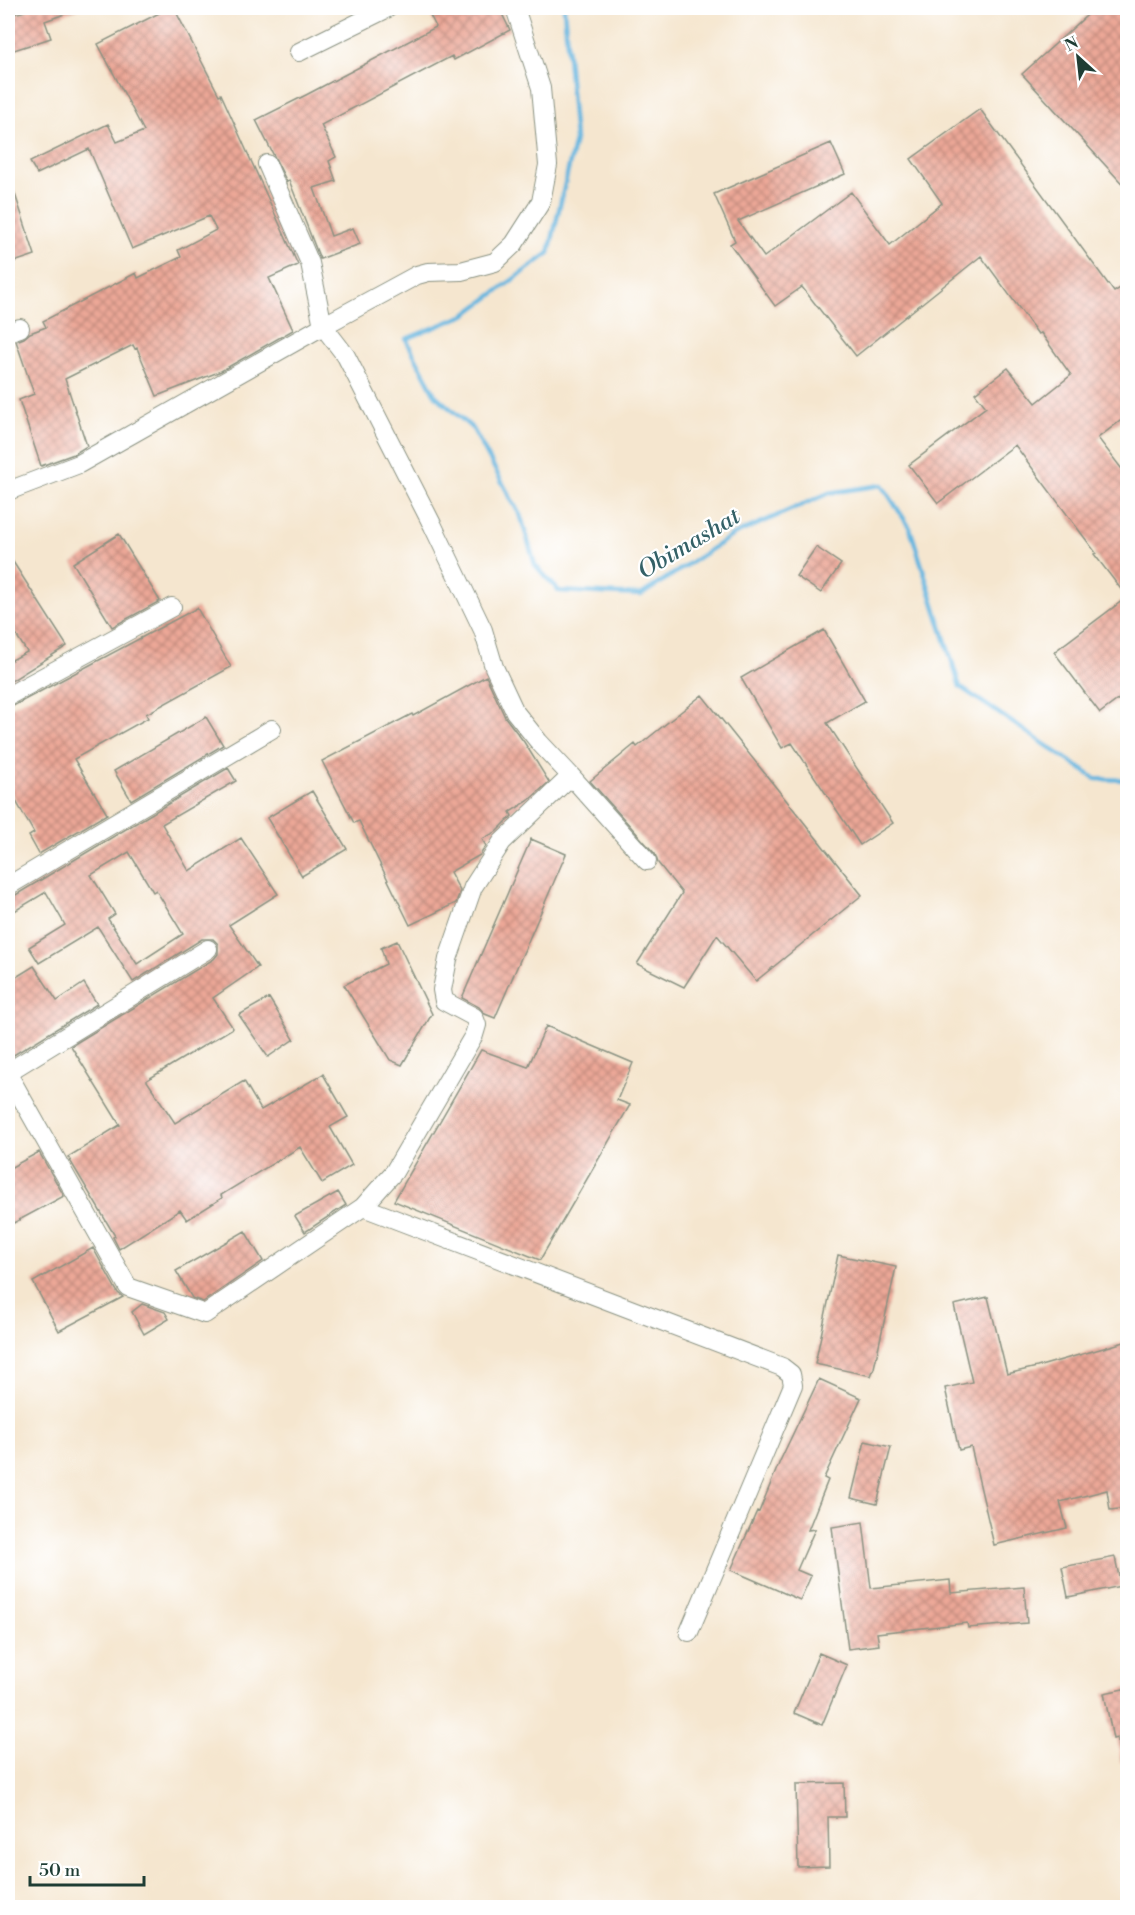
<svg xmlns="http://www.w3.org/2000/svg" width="1135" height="1915" font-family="'Libre Bodoni',serif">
  <defs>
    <pattern id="building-cross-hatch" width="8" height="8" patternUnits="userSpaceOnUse" patternTransform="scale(1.5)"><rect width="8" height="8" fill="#eca797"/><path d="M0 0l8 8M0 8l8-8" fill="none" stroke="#bf897c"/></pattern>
  </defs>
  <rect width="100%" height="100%" fill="#fff"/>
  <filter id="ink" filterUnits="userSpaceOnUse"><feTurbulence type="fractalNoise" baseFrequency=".0167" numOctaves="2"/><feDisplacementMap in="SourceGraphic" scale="12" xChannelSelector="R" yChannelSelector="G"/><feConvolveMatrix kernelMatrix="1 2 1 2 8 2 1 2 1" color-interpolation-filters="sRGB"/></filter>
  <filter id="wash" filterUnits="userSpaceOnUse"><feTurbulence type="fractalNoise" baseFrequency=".008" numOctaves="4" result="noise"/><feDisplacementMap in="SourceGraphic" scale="24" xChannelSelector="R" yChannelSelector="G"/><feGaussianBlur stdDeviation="1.35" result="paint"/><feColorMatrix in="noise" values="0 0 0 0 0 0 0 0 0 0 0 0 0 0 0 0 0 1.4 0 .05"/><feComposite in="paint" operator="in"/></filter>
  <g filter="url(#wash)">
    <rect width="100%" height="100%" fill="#f5e6cf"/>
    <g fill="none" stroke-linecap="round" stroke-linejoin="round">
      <!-- stream -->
      <path stroke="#64b5df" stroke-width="4.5" d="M 564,8 L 575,140 L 549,253 L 465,315 L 406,339 L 435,395 L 473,429 L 521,517 L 535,565 L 559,591 L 641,595 L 733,535 L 829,493 L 882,485 L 910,528 L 960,687 L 1096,779 L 1128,780"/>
    </g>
    <g id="blocks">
      <!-- building -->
      <path fill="url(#building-cross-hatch)" fill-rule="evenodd" d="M 34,8 L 79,8 L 79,9 L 45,21 L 51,38 L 8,52 L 8,16 Z
        M 169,8 L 174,8 L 219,95 L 221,94 L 298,265 L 269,278 L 293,330 L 221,371 L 157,396 L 137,348 L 135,349 L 133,345 L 65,379 L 87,446 L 74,454 L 41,466 L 19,400 L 34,394 L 16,341 L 24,338 L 30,333 L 46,327 L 43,321 L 136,273 L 138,278 L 181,257 L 178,250 L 216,230 L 209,216 L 132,249 L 89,149 L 37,174 L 30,162 L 108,124 L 117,142 L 144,131 L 98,44 Z
        M 439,8 L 499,8 L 510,30 L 454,60 L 452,56 L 321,125 L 336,157 L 329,161 L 336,181 L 314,188 L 331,236 L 353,228 L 360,244 L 320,259 L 289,180 L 287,182 L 256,120 L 306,95 L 436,27 L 429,13 Z
        M 1095,8 L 1128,8 L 1128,190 L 1022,74 Z
        M 980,109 L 1114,292 L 1128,283 L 1128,415 L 1098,438 L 1128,477 L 1128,692 L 1100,713 L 1054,652 L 1127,597 L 1094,554 L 1096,553 L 1015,445 L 938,503 L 909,465 L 986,407 L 975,393 L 1008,368 L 1036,403 L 1071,375 L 1041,333 L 1038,334 L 981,256 L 856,356 L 802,287 L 775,306 L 730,244 L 735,241 L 714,194 L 831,143 L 845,174 L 738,221 L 764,257 L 851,192 L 890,245 L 942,203 L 911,159 Z
        M 10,179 L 35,255 L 8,264 L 8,180 Z
        M 119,534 L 160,601 L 112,627 L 73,563 Z
        M 816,547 L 841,564 L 821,593 L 796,576 Z
        M 8,554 L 67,646 L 8,683 L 8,662 L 27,652 L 8,622 Z
        M 197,608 L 231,667 L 146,714 L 148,718 L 74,759 L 107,814 L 39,854 L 29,836 L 34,833 L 8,787 L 8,707 L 13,706 Z
        M 824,630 L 865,701 L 827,723 L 893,823 L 860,845 L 792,743 L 782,748 L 741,678 Z
        M 486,676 L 505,717 L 524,742 L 549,782 L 528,801 L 510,812 L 512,816 L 496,832 L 482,839 L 486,846 L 480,855 L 450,872 L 460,891 L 456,903 L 410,925 L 359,821 L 354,823 L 322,761 L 412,714 L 413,716 Z
        M 702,695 L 862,895 L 756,981 L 717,935 L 684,987 L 637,964 L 682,893 L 658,863 L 655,854 L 590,781 L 635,744 L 637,747 Z
        M 206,717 L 223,745 L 131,800 L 114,771 Z
        M 228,768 L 236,781 L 162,824 L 189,871 L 241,838 L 278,894 L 229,925 L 258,967 L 213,998 L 233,1028 L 147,1080 L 147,1081 L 175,1123 L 244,1081 L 261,1110 L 323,1074 L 348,1117 L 330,1127 L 352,1165 L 322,1183 L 300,1147 L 221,1195 L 222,1198 L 187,1220 L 180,1210 L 119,1249 L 113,1237 L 115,1236 L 68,1157 L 120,1125 L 71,1046 L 214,959 L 218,954 L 218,944 L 213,939 L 202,939 L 133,982 L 98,927 L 39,963 L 29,947 L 65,925 L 46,892 L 8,915 L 8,897 L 14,896 ZM 129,852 L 153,892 L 156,890 L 183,934 L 137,964 L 108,919 L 115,914 L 91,875 Z
        M 312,791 L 347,849 L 302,876 L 267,818 Z
        M 531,839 L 566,854 L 495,1018 L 485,1014 L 479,1007 L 462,998 Z
        M 397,941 L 432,1014 L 402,1065 L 390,1060 L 344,985 L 386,964 L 381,948 Z
        M 34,966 L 57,1001 L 84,983 L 97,1004 L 12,1056 L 8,1050 L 8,982 Z
        M 269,998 L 294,1039 L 268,1057 L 239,1015 Z
        M 546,1026 L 633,1063 L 617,1100 L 630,1105 L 540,1260 L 394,1201 L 481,1050 L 528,1067 Z
        M 39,1152 L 64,1196 L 8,1226 L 8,1169 Z
        M 338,1192 L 346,1205 L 305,1232 L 295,1216 Z
        M 245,1231 L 263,1261 L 203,1302 L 192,1298 L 176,1271 Z
        M 93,1248 L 118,1293 L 123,1297 L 59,1331 L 33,1282 Z
        M 838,1255 L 896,1267 L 874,1368 L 871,1376 L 815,1364 Z
        M 988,1297 L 1007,1374 L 1037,1367 L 1128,1341 L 1128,1508 L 1110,1510 L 1107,1490 L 1060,1502 L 1067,1528 L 994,1545 L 971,1447 L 959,1450 L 945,1388 L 972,1382 L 954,1305 Z
        M 142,1304 L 165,1312 L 169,1319 L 144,1334 L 132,1312 Z
        M 819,1379 L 861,1398 L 824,1478 L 828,1480 L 808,1530 L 815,1529 L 797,1570 L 811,1576 L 800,1600 L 731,1570 L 757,1511 L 759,1512 L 780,1461 Z
        M 865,1441 L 891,1447 L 877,1504 L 851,1498 Z
        M 863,1522 L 871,1588 L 950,1580 L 951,1593 L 1024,1587 L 1027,1623 L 968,1628 L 967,1623 L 877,1633 L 879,1645 L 848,1649 L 832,1527 Z
        M 1115,1557 L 1121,1586 L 1068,1597 L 1062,1567 Z
        M 819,1653 L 847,1665 L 822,1725 L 794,1713 Z
        M 1128,1688 L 1128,1762 L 1121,1762 L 1117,1738 L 1113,1739 L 1104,1693 Z
        M 844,1783 L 845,1817 L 828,1817 L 829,1866 L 798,1867 L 796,1784 Z"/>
    </g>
  </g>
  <g filter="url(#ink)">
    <use href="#blocks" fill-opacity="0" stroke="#8a9282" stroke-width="1.5"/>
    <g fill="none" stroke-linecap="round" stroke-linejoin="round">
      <!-- minor casing -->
      <g stroke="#8a9282" stroke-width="20">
        <path id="minor" d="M 299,52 L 388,8
          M 267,164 L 310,263 L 323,326 L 417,275 L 428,272 L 461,271 L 495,262 L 514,244 L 541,202 L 548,165 L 541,88 L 515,8
          M 8,332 L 20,328
          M 8,491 L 79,464 L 323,326 L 346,356 L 433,526 L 483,630 L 494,667 L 515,712 L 539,742 L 571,776 L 502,842 L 473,887 L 448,959 L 442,990 L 444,1001 L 474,1017 L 477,1025 L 474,1035 L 394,1172 L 363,1207 L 205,1314 L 128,1287 L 8,1074
          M 8,696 L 172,607
          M 571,776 L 647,861
          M 8,886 L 272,729
          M 8,1072 L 208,949
          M 363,1207 L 782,1367 L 791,1374 L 793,1385 L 689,1632"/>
      </g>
      <!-- minor -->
      <use href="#minor" stroke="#fff" stroke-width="18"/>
    </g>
  </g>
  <g text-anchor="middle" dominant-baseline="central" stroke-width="4.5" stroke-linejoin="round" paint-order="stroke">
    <!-- water labels -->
    <g font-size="24" font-style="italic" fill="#346167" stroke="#fff">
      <text transform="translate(689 544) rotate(-31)">Obimashat</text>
    </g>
  </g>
  <!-- margin -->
  <rect width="1135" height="1915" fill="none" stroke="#fff" stroke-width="30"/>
  <!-- north arrow -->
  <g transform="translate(1078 57) rotate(333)" stroke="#ffffff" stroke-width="4.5" paint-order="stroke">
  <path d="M0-4.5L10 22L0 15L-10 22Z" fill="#1f3d34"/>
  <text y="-9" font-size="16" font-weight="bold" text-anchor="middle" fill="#1f3d34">N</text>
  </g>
  <!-- scale -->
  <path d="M30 1876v9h114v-9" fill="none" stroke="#1f3d34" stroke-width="3"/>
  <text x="39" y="1876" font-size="18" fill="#1f3d34" stroke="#ffffff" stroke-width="4.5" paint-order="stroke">50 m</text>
</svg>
